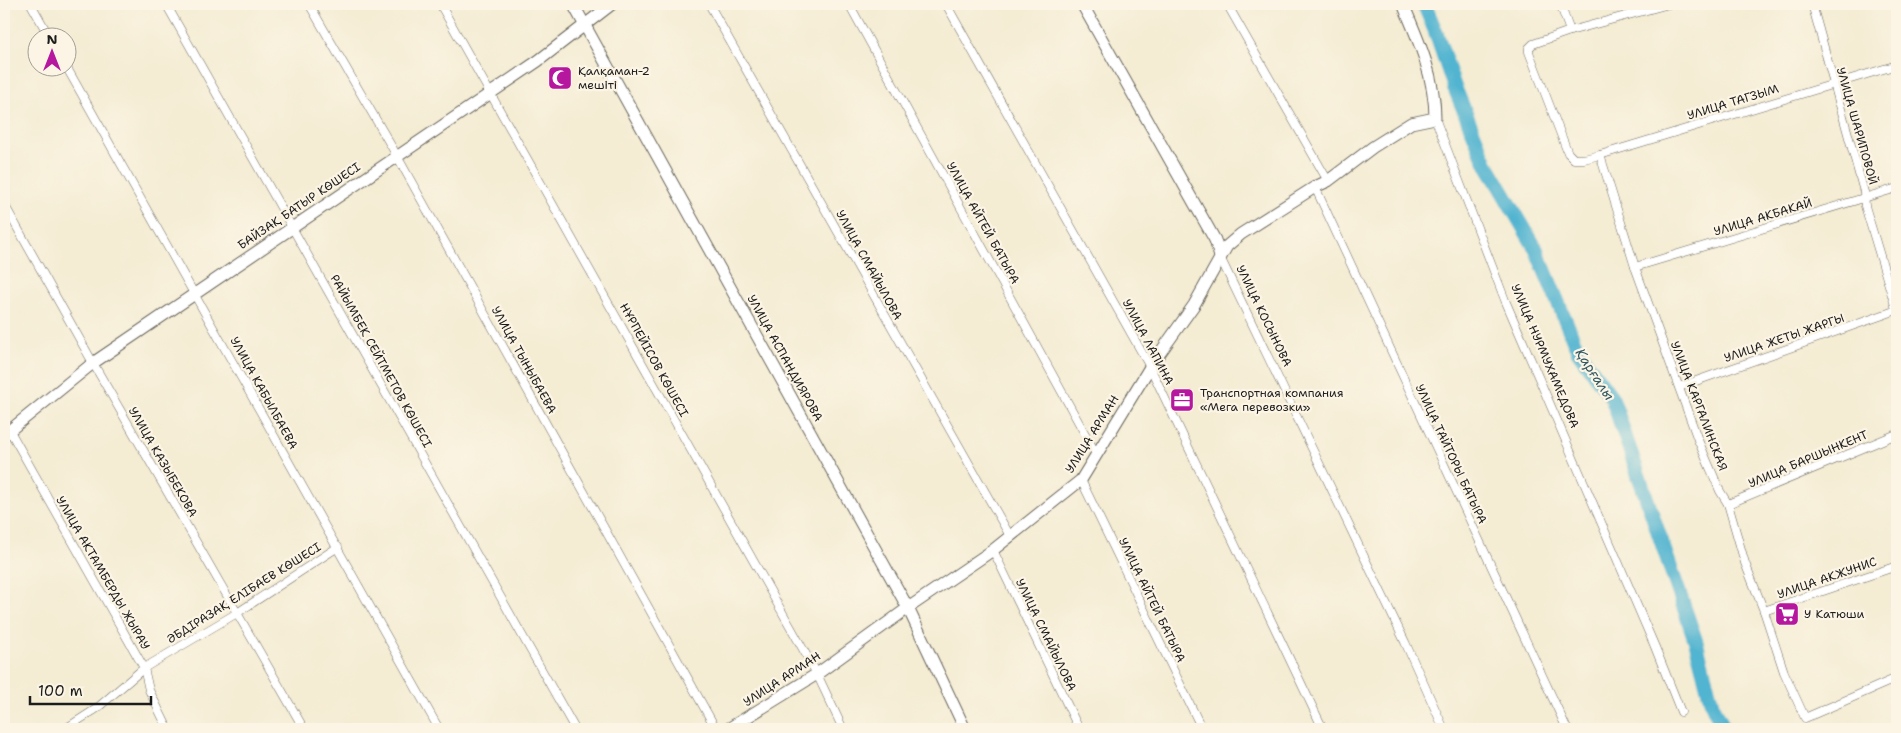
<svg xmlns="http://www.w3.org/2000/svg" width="1901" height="733" viewBox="0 0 1901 733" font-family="'Shantell Sans',sans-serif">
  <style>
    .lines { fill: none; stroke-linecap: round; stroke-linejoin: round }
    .river { stroke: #51b4d0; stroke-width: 15 }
    .street-casing { stroke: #68655c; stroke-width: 9 }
    .secondary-casing { stroke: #68655c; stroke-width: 13 }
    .street { stroke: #fff; stroke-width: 8 }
    .secondary { stroke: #fff; stroke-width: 11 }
    .labels { text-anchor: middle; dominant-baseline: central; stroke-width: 4.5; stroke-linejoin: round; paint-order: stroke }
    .poi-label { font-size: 12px; fill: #1c1c1c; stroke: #fcf5e5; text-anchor: start }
    .street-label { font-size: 12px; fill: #1c1c1c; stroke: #fcf5e5 }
    .water-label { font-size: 14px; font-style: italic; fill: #315964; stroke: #fcf5e5 }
  </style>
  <rect width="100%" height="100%" fill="#fcf5e5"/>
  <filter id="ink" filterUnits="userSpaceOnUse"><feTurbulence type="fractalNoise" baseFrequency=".02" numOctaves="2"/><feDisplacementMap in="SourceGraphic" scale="10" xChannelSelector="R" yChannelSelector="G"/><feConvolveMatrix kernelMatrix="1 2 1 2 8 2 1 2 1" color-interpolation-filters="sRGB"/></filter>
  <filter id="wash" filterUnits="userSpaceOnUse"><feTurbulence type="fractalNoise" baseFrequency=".0096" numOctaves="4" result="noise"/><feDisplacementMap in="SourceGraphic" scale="20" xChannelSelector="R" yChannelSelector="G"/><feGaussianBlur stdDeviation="1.12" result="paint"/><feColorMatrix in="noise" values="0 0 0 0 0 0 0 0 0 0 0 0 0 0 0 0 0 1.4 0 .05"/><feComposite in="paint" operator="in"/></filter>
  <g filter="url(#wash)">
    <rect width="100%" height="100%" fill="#f4ecd3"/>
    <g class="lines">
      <path class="river" d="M1424,4l11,26 19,56 32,77 50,86 42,102 34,47 84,244 16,62 12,25"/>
    </g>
  </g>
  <g filter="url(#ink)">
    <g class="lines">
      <defs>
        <g id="street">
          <path d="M31,4l19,34"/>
          <path d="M166,4l409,725"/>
          <path d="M309,4l88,152 319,573"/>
          <path d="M440,4l377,670 26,55"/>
          <path d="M709,4l301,532"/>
          <path d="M849,4l247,450"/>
          <path d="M946,4l204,363 173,362"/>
          <path d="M1227,4l101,177"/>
          <path d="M1560,4l10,27"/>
          <path d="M1669,4l-99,27 -37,13 -4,4v4l39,101 6,6h10l16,-4 297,-90"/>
          <path d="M1812,4l52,188 1,14 32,106"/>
          <path d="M67,68l372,661"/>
          <path d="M1435,118l70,182 150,347 26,65"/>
          <path d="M1600,155l35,112 63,173 22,51 8,13 17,59 19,48 20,61 21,46 92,-40"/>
          <path d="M1315,187l252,542"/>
          <path d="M4,204l89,159 211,366"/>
          <path d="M1220,257l185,385 39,87"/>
          <path d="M1635,267l262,-79"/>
          <path d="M1679,387l218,-77"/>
          <path d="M10,431l134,237 5,22 19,39"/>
          <path d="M1081,480l121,249"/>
          <path d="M1728,504l169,-70"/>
          <path d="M993,550l86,179"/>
          <path d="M1764,611l133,-45"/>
          <path d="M65,729l31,-20 48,-41 93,-55 101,-66"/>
        </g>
        <g id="secondary">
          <path d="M573,4l335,604 57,121"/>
          <path d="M1082,4l133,236 5,17"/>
          <path d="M4,435l89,-72 445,-302 74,-57"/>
          <path d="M728,729l89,-55 91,-66 85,-58 88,-70 69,-113 44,-62 33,-59 14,-12 74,-47 13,-6 45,-34 38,-24 24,-5c0,-41 -16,-77 -32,-114"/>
        </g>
      </defs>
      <use href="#street" class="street-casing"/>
      <use href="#secondary" class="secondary-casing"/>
      <use href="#street" class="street"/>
      <use href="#secondary" class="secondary"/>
    </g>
  </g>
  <defs>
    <symbol id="mosque-square" viewBox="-11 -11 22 22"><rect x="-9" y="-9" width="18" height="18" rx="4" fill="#b5179e" stroke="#fcf5e5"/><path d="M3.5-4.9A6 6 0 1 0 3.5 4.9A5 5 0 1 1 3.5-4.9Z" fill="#fff"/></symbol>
    <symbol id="office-square" viewBox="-11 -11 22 22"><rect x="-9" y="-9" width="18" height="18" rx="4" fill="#b5179e" stroke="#fcf5e5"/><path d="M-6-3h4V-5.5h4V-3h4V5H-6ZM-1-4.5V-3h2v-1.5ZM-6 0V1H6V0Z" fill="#fff"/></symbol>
    <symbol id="supermarket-square" viewBox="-11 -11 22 22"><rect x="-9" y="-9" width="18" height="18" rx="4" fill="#b5179e" stroke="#fcf5e5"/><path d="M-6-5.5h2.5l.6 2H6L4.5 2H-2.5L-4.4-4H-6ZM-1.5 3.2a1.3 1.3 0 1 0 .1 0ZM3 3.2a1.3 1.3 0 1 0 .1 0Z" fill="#fff"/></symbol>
  </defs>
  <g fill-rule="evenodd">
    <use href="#mosque-square" x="546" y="64" width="28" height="28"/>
    <use href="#office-square" x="1168" y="386" width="28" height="28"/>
    <use href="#supermarket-square" x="1773" y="600" width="28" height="28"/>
  </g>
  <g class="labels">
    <g class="poi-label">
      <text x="578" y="71">Қалқаман-2<tspan x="578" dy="14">мешіті</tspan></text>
      <text x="1200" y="393">Транспортная компания<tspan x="1200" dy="14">«Мега перевозки»</tspan></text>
      <text x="1804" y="614">У Катюши</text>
    </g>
    <g class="street-label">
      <text transform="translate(1733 102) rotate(-17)">УЛИЦА ТАГЗЫМ</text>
      <text transform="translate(1857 126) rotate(74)">УЛИЦА ШАРИПОВОЙ</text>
      <text transform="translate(299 206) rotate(-34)">БАЙЗАҚ БАТЫР КӨШЕСІ</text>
      <text transform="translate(1763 217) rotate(-17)">УЛИЦА АКБАКАЙ</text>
      <text transform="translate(983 223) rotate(61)">УЛИЦА АЙТЕЙ БАТЫРА</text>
      <text transform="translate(869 265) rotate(61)">УЛИЦА СМАЙЫЛОВА</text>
      <text transform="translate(1264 316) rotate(64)">УЛИЦА КОСЫНОВА</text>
      <text transform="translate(1784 338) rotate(-19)">УЛИЦА ЖЕТЫ ЖАРГЫ</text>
      <text transform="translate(1148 342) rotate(62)">УЛИЦА ЛАПИНА</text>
      <text transform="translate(1545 356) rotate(67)">УЛИЦА НУРМУХАМЕДОВА</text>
      <text transform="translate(785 358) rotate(61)">УЛИЦА АСПАНДИЯРОВА</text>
      <text transform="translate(524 360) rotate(61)">УЛИЦА ТЫНЫБАЕВА</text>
      <text transform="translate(654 360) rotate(61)">НҰРПЕЙІСОВ КӨШЕСІ</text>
      <text transform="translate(381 361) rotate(61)">РАЙЫМБЕК СЕЙТМЕТОВ КӨШЕСІ</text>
      <text transform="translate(264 393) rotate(61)">УЛИЦА КАБЫЛБАЕВА</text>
      <text transform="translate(1699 406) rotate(69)">УЛИЦА КАРГАЛИНСКАЯ</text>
      <text transform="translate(1092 434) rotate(-58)">УЛИЦА АРМАН</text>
      <text transform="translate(1451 454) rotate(65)">УЛИЦА ТАЙТОРЫ БАТЫРА</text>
      <text transform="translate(1808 459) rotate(-23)">УЛИЦА БАРШЫНКЕНТ</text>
      <text transform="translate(163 462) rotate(60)">УЛИЦА КАЗЫБЕКОВА</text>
      <text transform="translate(103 573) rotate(60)">УЛИЦА АКТАМБЕРДЫ ЖЫРАУ</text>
      <text transform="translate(1827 578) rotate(-19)">УЛИЦА АКЖУНИС</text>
      <text transform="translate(244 593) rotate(-32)">ӘБДІРАЗАҚ ЕЛІБАЕВ КӨШЕСІ</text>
      <text transform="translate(1152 600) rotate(64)">УЛИЦА АЙТЕЙ БАТЫРА</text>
      <text transform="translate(1046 635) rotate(64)">УЛИЦА СМАЙЫЛОВА</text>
      <text transform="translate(782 679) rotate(-33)">УЛИЦА АРМАН</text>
    </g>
    <g class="water-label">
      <text transform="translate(1595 374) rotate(57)">Қарғалы</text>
    </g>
  </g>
  <rect width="1901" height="733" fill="none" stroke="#fcf5e5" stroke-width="20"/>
  <g transform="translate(52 52)"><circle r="24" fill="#fcf5e5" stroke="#a29e95"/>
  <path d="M0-4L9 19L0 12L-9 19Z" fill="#b5179e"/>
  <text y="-8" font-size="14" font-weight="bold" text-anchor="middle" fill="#1c1c1c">N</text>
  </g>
  <path d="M30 696v8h121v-8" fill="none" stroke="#1c1c1c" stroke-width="2.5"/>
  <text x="38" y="696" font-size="15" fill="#1c1c1c" stroke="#fcf5e5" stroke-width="4" paint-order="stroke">100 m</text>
</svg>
